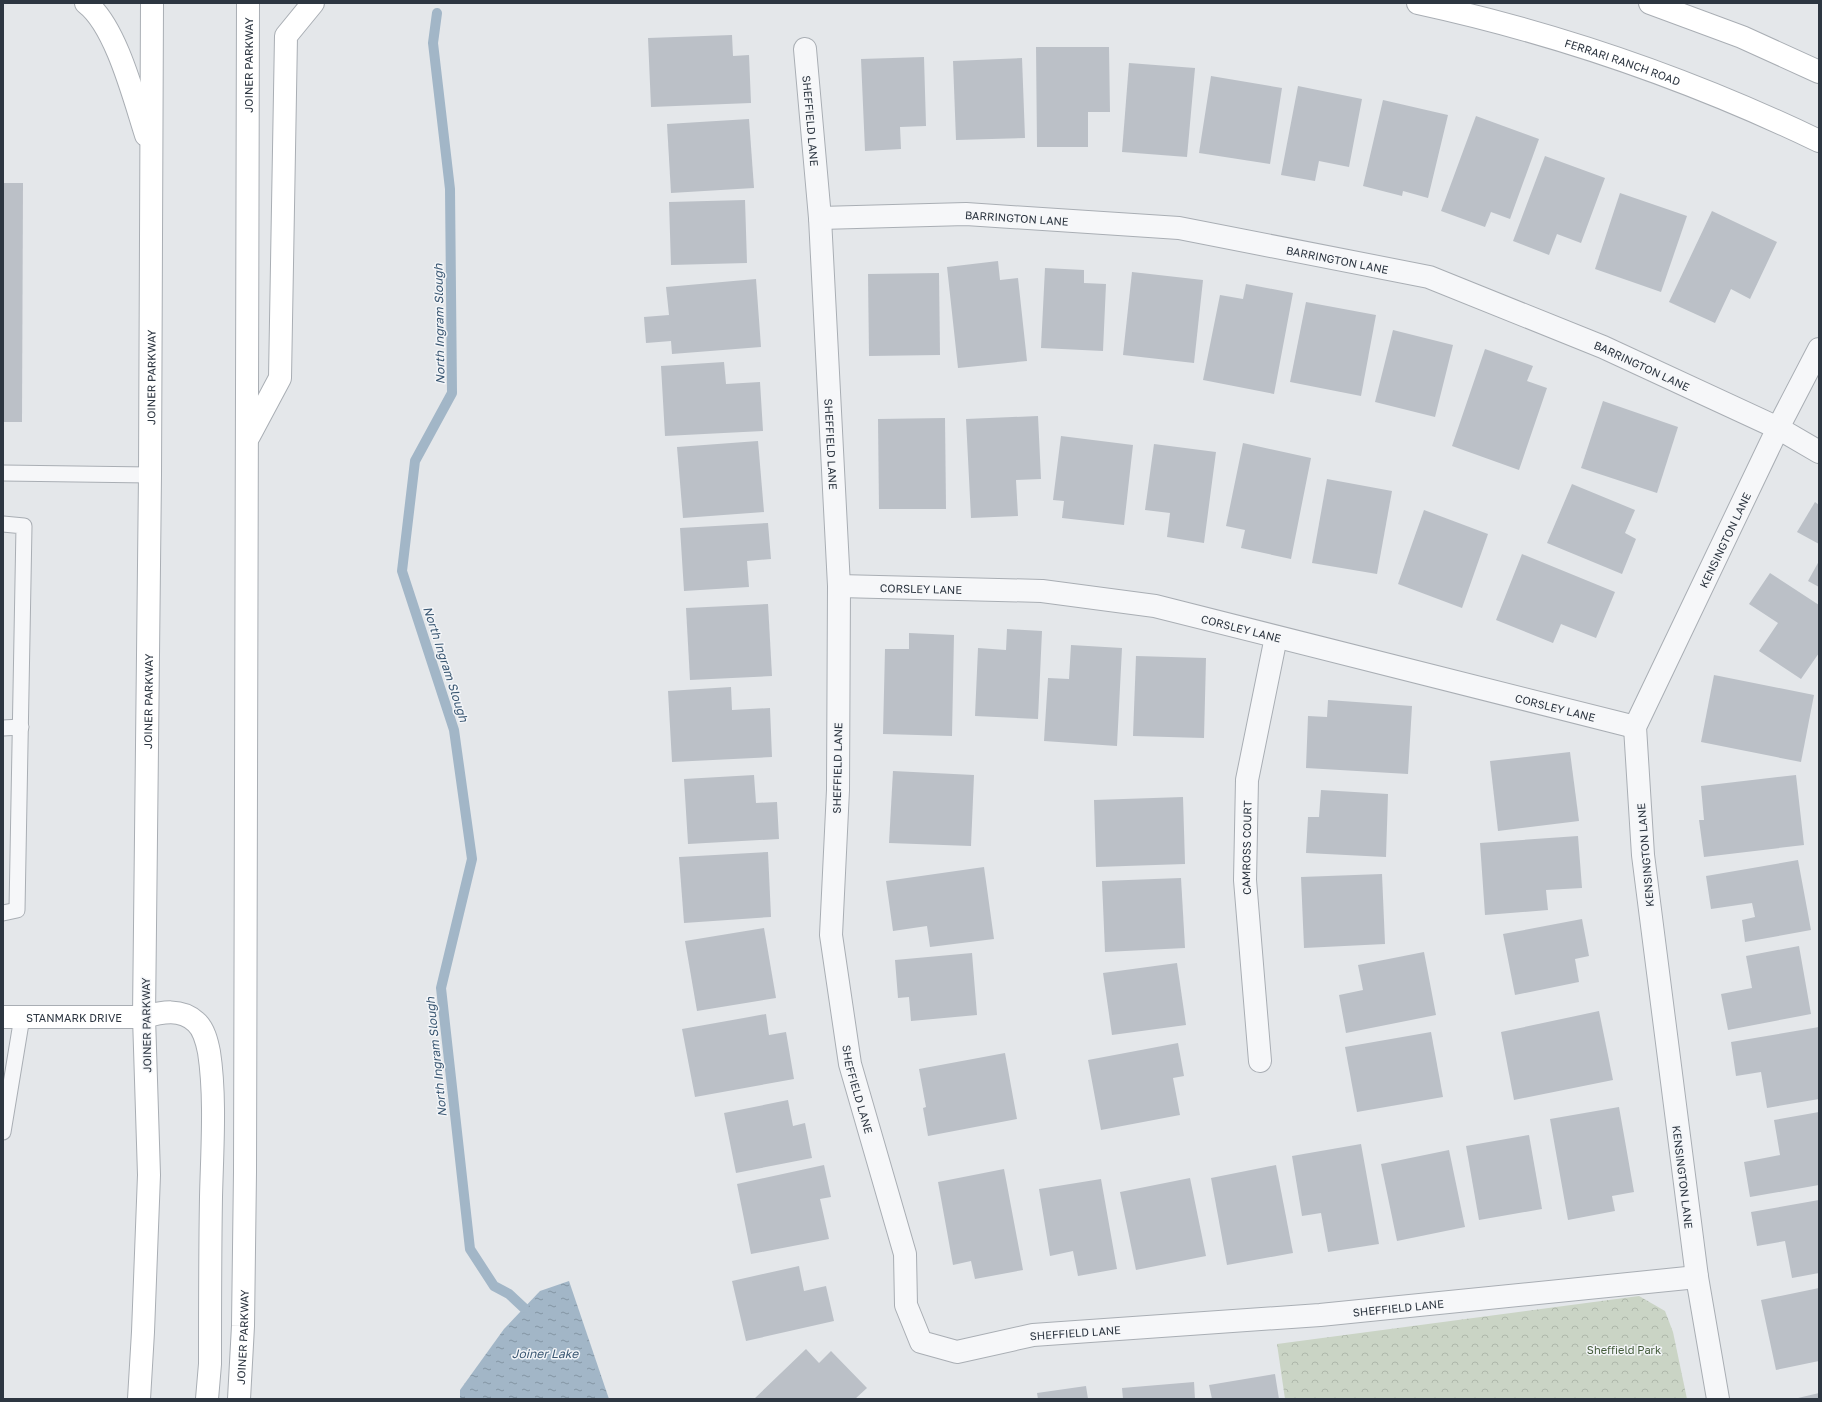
<svg xmlns="http://www.w3.org/2000/svg" width="1822" height="1402" viewBox="0 0 1822 1402" font-family="'Golos Text',sans-serif">
  <style>
    .park { fill: url(#park-crowns) }
    .water { fill: url(#water-ripples) }
    .lines { fill: none; stroke-linecap: round; stroke-linejoin: round }
    .stream { stroke: #a2b6c7; stroke-width: 10 }
    .building { fill: #bbc0c7 }
    .lane-casing { stroke: #a9aeb4; stroke-width: 17 }
    .street-casing { stroke: #a9aeb4; stroke-width: 24 }
    .secondary-casing { stroke: #a9aeb4; stroke-width: 24 }
    .lane { stroke: #f6f7f9; stroke-width: 15 }
    .street { stroke: #f6f7f9; stroke-width: 22 }
    .secondary { stroke: #fff; stroke-width: 22 }
    .labels { text-anchor: middle; dominant-baseline: central; stroke-width: 3; stroke-linejoin: round; paint-order: stroke }
    .street-label { font-size: 11px; fill: #2d3641; stroke: #f3f5f8 }
    .park-label { font-size: 11px; fill: #445c3b; stroke: #f3f5f8 }
    .water-label { font-size: 12px; font-style: italic; fill: #3a5772; stroke: #f3f5f8 }
  </style>
  <defs>
    <pattern id="park-crowns" width="20" height="18" patternUnits="userSpaceOnUse"><rect width="20" height="18" fill="#cad4c5"/><path d="M2 6a3 3 0 1 1 6 0M12 15a3 3 0 1 1 6 0" fill="none" stroke="#aeb7aa"/></pattern>
    <pattern id="water-ripples" width="26" height="14" patternUnits="userSpaceOnUse"><rect width="26" height="14" fill="#a2b6c7"/><path d="M2 4q2-2 4 0t4 0M15 11q2-2 4 0t4 0" fill="none" stroke="#8495a3"/></pattern>
  </defs>
  <rect width="100%" height="100%" fill="#e4e7ea"/>
  <path class="park" d="M1639,1296l26,15 8,21 14,67h-402l-8,-55z"/>
  <path class="water" d="M569,1281l40,118h-149v-9l44,-61 36,-38z"/>
  <g class="lines">
    <path class="stream" d="M437,13l-4,30 17,146 2,204 -37,68 -13,110 52,159 18,129 -31,129 29,261 24,37 15,8 15,14"/>
  </g>
  <g class="building">
    <path d="M732,35l1,21 16,-1 2,48 -100,4 -3,-69z"/>
    <path d="M1036,47h73l1,65h-22v35h-51z"/>
    <path d="M924,57l2,69 -26,1 1,22 -36,2 -4,-92z"/>
    <path d="M1022,58l3,80 -69,2 -3,-79z"/>
    <path d="M1129,63l66,5 -8,89 -65,-5z"/>
    <path d="M1211,76l71,12 -12,76 -71,-11z"/>
    <path d="M1298,86l64,13 -13,68 -30,-6 -4,20 -34,-6z"/>
    <path d="M1383,100l65,15 -20,83 -25,-7 -1,5 -39,-10z"/>
    <path d="M1476,116l63,23 -29,80 -19,-7 -6,15 -44,-16z"/>
    <path d="M749,119l5,69 -83,5 -4,-69z"/>
    <path d="M1545,156l60,22 -24,65 -24,-9 -8,21 -36,-14z"/>
    <path d="M3,183h20l-1,239h-19z"/>
    <path d="M1620,193l67,23 -26,76 -66,-23z"/>
    <path d="M745,200l2,63 -76,2 -2,-63z"/>
    <path d="M1712,211l65,31 -27,57 -19,-10 -16,34 -46,-21z"/>
    <path d="M998,261l2,19 18,-2 9,83 -69,7 -11,-101z"/>
    <path d="M1045,268l39,2v13l22,1 -3,67 -62,-3z"/>
    <path d="M1132,272l71,8 -9,83 -71,-8z"/>
    <path d="M939,273l1,82 -71,1 -1,-82z"/>
    <path d="M756,279l5,68 -89,7 -1,-13 -25,2 -2,-26 25,-2 -3,-28z"/>
    <path d="M1246,284l47,9 -19,101 -71,-14 17,-85 23,4z"/>
    <path d="M1306,302l70,13 -15,81 -71,-14z"/>
    <path d="M1393,330l60,15 -18,72 -60,-15z"/>
    <path d="M1485,349l48,17 -6,15 20,7 -28,82 -67,-24z"/>
    <path d="M724,362l2,22 34,-2 3,49 -98,5 -4,-70z"/>
    <path d="M1603,401l75,26 -21,66 -76,-25z"/>
    <path d="M1038,416l3,63 -25,1 2,36 -47,2 -5,-99z"/>
    <path d="M945,418l1,91h-67l-1,-90z"/>
    <path d="M1061,436l72,9 -9,80 -62,-7 2,-17 -11,-1z"/>
    <path d="M758,441l6,71 -81,6 -6,-71z"/>
    <path d="M1243,443l68,15 -20,101 -50,-11 4,-18 -19,-4z"/>
    <path d="M1154,444l62,8 -12,91 -37,-6 3,-24 -25,-3z"/>
    <path d="M1327,479l65,12 -15,83 -65,-11z"/>
    <path d="M1572,484l63,26 -10,23 11,6 -14,35 -75,-31z"/>
    <path d="M1815,502l4,3v39l-22,-12z"/>
    <path d="M1424,510l64,24 -26,74 -64,-24z"/>
    <path d="M768,523l3,36 -24,2 2,26 -65,4 -4,-63z"/>
    <path d="M1522,554l93,38 -19,46 -35,-14 -8,19 -57,-23z"/>
    <path d="M1819,561v26l-11,-6z"/>
    <path d="M1770,573l49,32v48l-18,26 -42,-28 19,-28 -29,-19z"/>
    <path d="M768,604l4,72 -82,4 -4,-72z"/>
    <path d="M1007,629l35,2 -4,88 -63,-3 3,-68 28,2z"/>
    <path d="M909,633l45,2 -2,101 -69,-2 2,-85h24z"/>
    <path d="M1071,645l51,3 -5,98 -73,-5 4,-63 21,1z"/>
    <path d="M1136,656l70,2 -2,80 -71,-2z"/>
    <path d="M1714,675l100,20 -13,67 -100,-20z"/>
    <path d="M731,687l1,23 38,-2 2,49 -100,5 -4,-71z"/>
    <path d="M1328,700l84,6 -4,68 -102,-6 2,-52 19,1z"/>
    <path d="M1570,752l9,69 -81,10 -8,-70z"/>
    <path d="M893,771l81,4 -3,71 -82,-3z"/>
    <path d="M754,775l2,28 21,-1 2,37 -91,5 -4,-65z"/>
    <path d="M1796,775l8,70 -100,12 -5,-37h5l-3,-34z"/>
    <path d="M1321,790l67,4 -2,63 -80,-4 2,-36h11z"/>
    <path d="M1183,797l2,67 -89,3 -2,-67z"/>
    <path d="M1578,836l4,52 -36,2 2,20 -63,5 -5,-72z"/>
    <path d="M768,852l3,65 -87,6 -5,-66z"/>
    <path d="M1798,860l13,70 -66,12 -3,-22 13,-3 -3,-14 -41,6 -5,-33z"/>
    <path d="M984,867l10,72 -64,8 -3,-21 -34,5 -7,-50z"/>
    <path d="M1382,874l3,70 -81,4 -3,-71z"/>
    <path d="M1181,878l4,70 -80,4 -3,-71z"/>
    <path d="M1582,919l7,37 -14,3 4,23 -64,13 -12,-61z"/>
    <path d="M764,928l12,70 -79,13 -12,-70z"/>
    <path d="M1799,946l12,68 -83,16 -7,-36 31,-6 -6,-32z"/>
    <path d="M1424,952l12,63 -90,18 -7,-38 24,-5 -5,-25z"/>
    <path d="M972,953l5,62 -66,6 -2,-24 -11,1 -3,-38z"/>
    <path d="M1177,963l9,62 -74,10 -9,-62z"/>
    <path d="M1599,1011l14,69 -99,20 -13,-68z"/>
    <path d="M766,1014l3,21 17,-3 8,47 -99,18 -13,-68z"/>
    <path d="M1819,1027v72l-52,9 -6,-36 -25,4 -5,-34z"/>
    <path d="M1431,1032l12,65 -86,15 -12,-65z"/>
    <path d="M1178,1043l6,33 -11,2 7,37 -79,15 -13,-70z"/>
    <path d="M1005,1053l12,66 -89,17 -5,-28 3,-1 -7,-38z"/>
    <path d="M788,1100l5,26 12,-3 7,35 -76,15 -12,-60z"/>
    <path d="M1619,1107l15,85 -22,4 3,15 -47,9 -18,-101z"/>
    <path d="M1819,1112v73l-69,12 -6,-35 36,-7 -6,-35z"/>
    <path d="M1529,1135l13,74 -63,11 -13,-74z"/>
    <path d="M1361,1144l18,100 -51,8 -7,-39 -19,3 -10,-60z"/>
    <path d="M1449,1150l16,77 -68,14 -16,-77z"/>
    <path d="M824,1165l7,32 -11,2 9,40 -78,15 -14,-70z"/>
    <path d="M1276,1165l17,88 -66,12 -16,-87z"/>
    <path d="M1004,1169l19,101 -48,9 -4,-18 -18,4 -15,-83z"/>
    <path d="M1190,1178l16,78 -70,14 -16,-78z"/>
    <path d="M1101,1179l16,90 -39,7 -5,-25 -23,5 -11,-67z"/>
    <path d="M1819,1200v73l-27,5 -7,-37 -28,5 -6,-34z"/>
    <path d="M799,1266l5,25 22,-5 8,35 -88,20 -14,-60z"/>
    <path d="M1819,1288v73l-43,9 -15,-70z"/>
    <path d="M806,1349l13,14 12,-12 36,37 -12,11h-101z"/>
    <path d="M1275,1374l4,25h-67l-3,-14z"/>
    <path d="M1194,1382l1,17h-72l-1,-11z"/>
    <path d="M1086,1386l2,13h-50l-1,-6z"/>
    <path d="M1819,1393v6h-21v-1z"/>
  </g>
  <g class="lines">
    <defs>
      <g id="lane">
        <path d="M3,473l147,2"/>
        <path d="M3,524l21,2 -7,384 -14,3"/>
        <path d="M3,728l18,-1"/>
        <path d="M3,1132l19,-115"/>
      </g>
      <g id="street">
        <path id="s1" d="M805,49l15,169 19,368 -1,204 -7,145 19,129 55,190 1,51 15,37 36,10 76,-17 287,-20 377,-38"/>
        <path id="s2" d="M820,218l146,-4 213,14 250,49 174,70 175,81 41,24"/>
        <path id="s3" d="M839,586l203,5 113,15 480,121"/>
        <path id="s4" d="M1260,1061l-15,-181 2,-100 29,-143"/>
        <path id="s5" d="M1718,1399l-21,-122 -54,-422 -8,-128 143,-299 41,-79"/>
      </g>
      <g id="secondary">
        <path d="M86,3c30,23 48,95 60,132"/>
        <path id="s6" d="M1418,3c138,30 274,77 401,138"/>
        <path d="M1650,3l92,34 77,35"/>
        <path d="M249,436l31,-58 6,-342 27,-33"/>
        <path id="s7" d="M3,1017h141c18,-5 37,-9 52,5 8,7 11,20 13,30 7,45 3,100 2,145 -1,56 -1,111 -1,167l-3,35"/>
        <path id="s8" d="M139,1399l4,-67 6,-157 -5,-158 6,-542 2,-472"/>
        <path id="s9" d="M239,1399l4,-73 2,-154 3,-1169"/>
      </g>
    </defs>
    <use href="#lane" class="lane-casing"/>
    <use href="#street" class="street-casing"/>
    <use href="#secondary" class="secondary-casing"/>
    <use href="#lane" class="lane"/>
    <use href="#street" class="street"/>
    <use href="#secondary" class="secondary"/>
  </g>
  <g class="labels">
    <g class="street-label">
      <text stroke="none"><textPath href="#s6" startOffset="213">FERRARI RANCH ROAD</textPath></text>
      <text stroke="none"><textPath href="#s9" startOffset="1334">JOINER PARKWAY</textPath></text>
      <text stroke="none"><textPath href="#s1" startOffset="72">SHEFFIELD LANE</textPath></text>
      <text stroke="none"><textPath href="#s2" startOffset="197">BARRINGTON LANE</textPath></text>
      <text stroke="none"><textPath href="#s2" startOffset="521">BARRINGTON LANE</textPath></text>
      <text stroke="none"><textPath href="#s2" startOffset="845">BARRINGTON LANE</textPath></text>
      <text stroke="none"><textPath href="#s8" startOffset="1022">JOINER PARKWAY</textPath></text>
      <text stroke="none"><textPath href="#s1" startOffset="396">SHEFFIELD LANE</textPath></text>
      <text stroke="none"><textPath href="#s5" startOffset="885">KENSINGTON LANE</textPath></text>
      <text stroke="none"><textPath href="#s3" startOffset="82">CORSLEY LANE</textPath></text>
      <text stroke="none"><textPath href="#s3" startOffset="406">CORSLEY LANE</textPath></text>
      <text stroke="none"><textPath href="#s8" startOffset="698">JOINER PARKWAY</textPath></text>
      <text stroke="none"><textPath href="#s3" startOffset="730">CORSLEY LANE</textPath></text>
      <text transform="translate(837 768) rotate(-89)">SHEFFIELD LANE</text>
      <text stroke="none"><textPath href="#s4" startOffset="214">CAMROSS COURT</textPath></text>
      <text transform="translate(1645 855) rotate(-95)">KENSINGTON LANE</text>
      <text stroke="none"><textPath href="#s7" startOffset="71">STANMARK DRIVE</textPath></text>
      <text transform="translate(146 1025) rotate(-91)">JOINER PARKWAY</text>
      <text stroke="none"><textPath href="#s1" startOffset="1044">SHEFFIELD LANE</textPath></text>
      <text transform="translate(1683 1177) rotate(83)">KENSINGTON LANE</text>
      <text stroke="none"><textPath href="#s1" startOffset="1788">SHEFFIELD LANE</textPath></text>
      <text stroke="none"><textPath href="#s1" startOffset="1464">SHEFFIELD LANE</textPath></text>
      <text stroke="none"><textPath href="#s9" startOffset="62">JOINER PARKWAY</textPath></text>
    </g>
    <g class="park-label">
      <text x="1624" y="1349">Sheffield Park</text>
    </g>
    <g class="water-label">
      <text transform="translate(439 324) rotate(-91)">North Ingram Slough</text>
      <text transform="translate(446 664) rotate(72)">North Ingram Slough</text>
      <text transform="translate(436 1057) rotate(-96)">North Ingram Slough</text>
      <text x="545" y="1353">Joiner Lake</text>
    </g>
  </g>
  <rect width="1822" height="1402" fill="none" stroke="#2d3641" stroke-width="8"/>
</svg>
